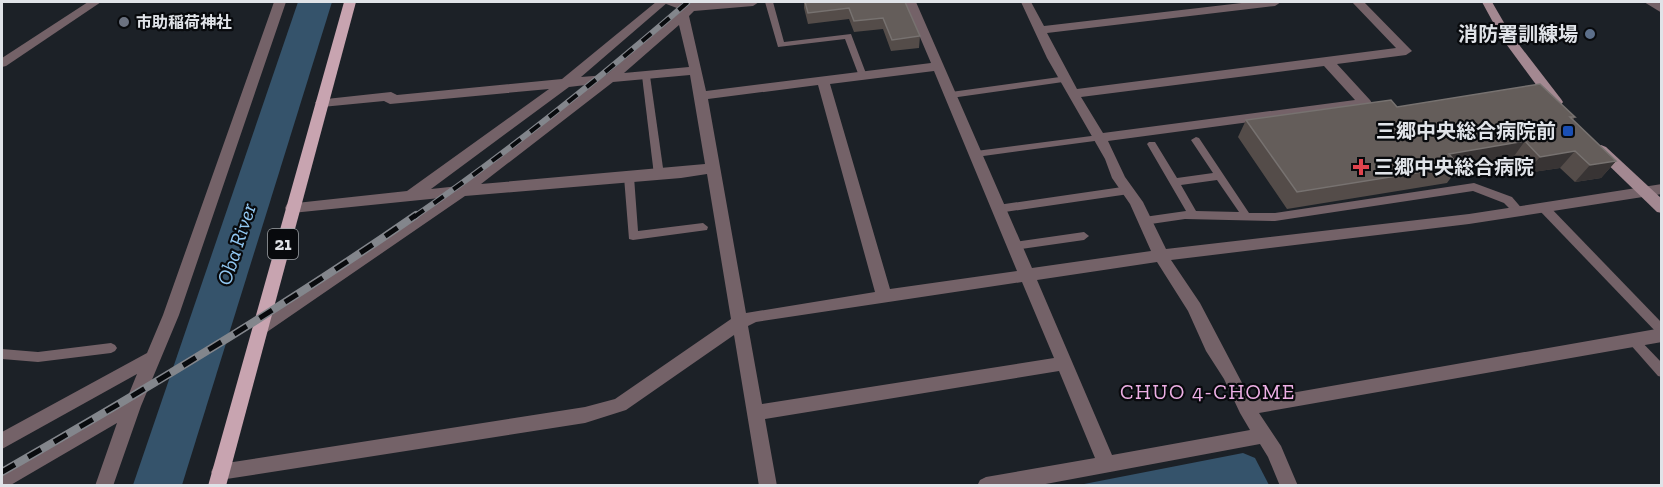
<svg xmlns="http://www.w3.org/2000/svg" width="1663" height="487" viewBox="0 0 1663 487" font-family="'Zilla Slab','Noto Sans JP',serif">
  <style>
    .water { fill: #35536b }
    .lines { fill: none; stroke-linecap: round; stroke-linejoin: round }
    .service { fill: #746268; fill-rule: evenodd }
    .minor { fill: #746268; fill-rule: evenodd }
    .tertiary { fill: #746268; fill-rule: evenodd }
    .secondary { fill: #a38891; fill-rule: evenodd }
    .primary { fill: #c8a4b0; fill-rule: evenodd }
    .rail-far1-casing { stroke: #83868c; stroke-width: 6 }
    .rail-casing { stroke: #83868c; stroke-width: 8 }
    .rail-far1 { stroke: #080a0d; stroke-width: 4; stroke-dasharray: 12; stroke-linecap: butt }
    .rail { stroke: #080a0d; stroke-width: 5; stroke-dasharray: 15; stroke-linecap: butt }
    .wall { fill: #544c49 }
    .shaded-wall { fill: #383434 }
    .building { fill: #645d5a; stroke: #777270; stroke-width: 1.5 }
    .worship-dot { fill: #6b7280; stroke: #080a0d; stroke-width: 2 }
    .service-dot { fill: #5c6f8a; stroke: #080a0d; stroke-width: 2 }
    .transit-dot { fill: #1a4fb4; stroke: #080a0d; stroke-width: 2 }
    .health-dot { fill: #e0444e; stroke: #080a0d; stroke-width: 2 }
    .labels { text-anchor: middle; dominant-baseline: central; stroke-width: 4.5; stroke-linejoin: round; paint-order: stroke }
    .far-poi-label { font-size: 16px; font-weight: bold; fill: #e0e3e8; stroke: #080a0d; text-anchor: start }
    .shield { fill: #080a0d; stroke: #9fa2a6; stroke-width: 1.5 }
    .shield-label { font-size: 18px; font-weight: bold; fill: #e0e3e8 }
    .poi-label { font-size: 20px; font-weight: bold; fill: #e0e3e8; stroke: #080a0d; text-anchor: end }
    .water-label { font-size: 21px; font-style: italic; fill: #93c9f4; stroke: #080a0d }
    .neighbourhood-label { font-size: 21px; letter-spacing: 1.5px; fill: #eeb0e6; stroke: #080a0d }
  </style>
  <rect width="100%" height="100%" fill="#1c2127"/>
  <g class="water">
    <path d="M298,2h34l-150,483h-49z"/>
    <path d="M1243,453l12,5 14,27h-190z"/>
  </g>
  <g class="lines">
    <g class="service">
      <path d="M765,2h8l11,40 67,-8 16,42 -1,2h-6l-1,-2 -14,-37 -67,8z"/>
      <path d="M646,73l4,3 14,99 -5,4 -5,-4 -12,-99z"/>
      <path d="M1067,76l3,1v4l-119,17 -5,-3 5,-3z"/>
      <path d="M1099,135l5,3 -2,2 -126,17 -5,-3 5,-3z"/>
      <path d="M1196,137l3,1 50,75h26l199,-30 38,14 12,14 -1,3h-8l-11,-11 -31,-12 -198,30 -90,-2 -41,6 -4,-1 -1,-3 1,-3 4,-1 42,-6 -39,-67 2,-2h6l22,36 36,-5 -22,-33zM1217,180l22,32 -43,-1 -15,-26z"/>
      <path d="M629,173l5,4 4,54 65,-8 5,4 -1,3 -74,10 -4,-1 -5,-62z"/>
      <path d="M1129,186l5,4 -5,4 -131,19 -5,-4 5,-4z"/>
      <path d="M1543,203l4,1 115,119v13l-4,-2 -119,-124 -1,-3z"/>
      <path d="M1084,232l5,4 -5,4 -70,10 -4,-1 -1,-3 1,-3 4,-1z"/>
      <path d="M1633,335l4,2 25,26v14l-4,-1 -29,-33 -2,-3 2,-3z"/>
      <path d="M111,343l4,2 2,3 -2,3 -4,2 -73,9 -36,-3v-10l36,3z"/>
    </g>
    <g class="minor">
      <path d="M88,2h13l-95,64 -4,1v-9z"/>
      <path d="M274,2h12l-107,313 -38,91 -28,80h-18l22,-63 -108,63h-7v-15l124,-70 11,-27 -135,75v-17l145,-79 16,-38z"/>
      <path d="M656,2h12l-87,75 25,-2 86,-73h67l-6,4 -59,5 -5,5 17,75 225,-28 -26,-61h11l116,266 119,-17 -21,-47 -18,-26 -7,-19 -58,-101 -26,-56h10l13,24 206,-24h31l-6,4 -228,27 30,56 319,-41 -44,-46h12l48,49 -6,4 -69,9 33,36 2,3 -2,3 -262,35 17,36 18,25 23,47 303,-35 193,-30v10l-193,30 -298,36 29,43 51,97 411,-72v14l-403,71 22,33 17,40h-18l-12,-29 -8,-13 -225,42h-58l3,-6 6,-3 109,-19 -36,-87 -294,48 12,67h-18l-25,-151 -108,75 -41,13 -365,57 -6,-2 -3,-6 3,-6 6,-2 365,-57 30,-8 116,-80 -24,-145 -26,4 -216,18 -198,136 -6,2 -6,-2 -2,-5 2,-5 185,-124 -148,15 -5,-1 -2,-4 2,-4 120,-13 142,-102 -159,15 -6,-3 -62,6 -7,-4 2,-3 74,-8 6,3 165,-16zM679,25l10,42 -65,6zM1324,66l31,34 -252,33 -22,-36zM934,71l83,200 -127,18 -60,-205zM690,75l15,89 -224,20 132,-102zM594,84l-135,102 -28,3 138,-102zM818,85l57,207 -129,21 -38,-214zM1157,262l31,49 18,40 18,28 16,34 10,17 -138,25 -75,-175zM1022,282l32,76 -292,46 -14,-78 8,-4z"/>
      <path d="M1644,2h13l5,2v9z"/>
    </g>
    <path class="tertiary" d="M661,2h17l18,7 -6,4z"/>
    <g class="secondary">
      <path d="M1482,2h10l18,31 51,66 2,3 -2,3h-10l-50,-68z"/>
      <path d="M1601,145l5,2 56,52v14l-5,-1 -61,-59 -2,-3 2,-3z"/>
    </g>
    <path class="primary" d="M344,2h12l-130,484h-18z"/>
    <defs>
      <path id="rail-far1" d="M414,217c96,-66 186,-139 274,-215"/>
      <path id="rail" d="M2,472c141,-81 280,-164 414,-257"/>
    </defs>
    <use href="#rail-far1" class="rail-far1-casing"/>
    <use href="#rail" class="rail-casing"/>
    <use href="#rail-far1" class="rail-far1"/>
    <use href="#rail" class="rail"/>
  </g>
  <g class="wall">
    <path d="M804,2h101l15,34 -1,12 -28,3 -8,-22 -29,3 -5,-13 -41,5 -4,-16z"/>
    <path d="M1397,107l178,10 -2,3 43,41 -15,17 -26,4 -15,-14 -34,5 -14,-14 -54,9 -11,15 -160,26 -49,-72 8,-17z"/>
  </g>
  <g class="shaded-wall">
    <path d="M1525,141l-13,18 -54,9 1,-2 -10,-12z"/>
    <path d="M1575,151l-15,17 -34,5 14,-16z"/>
    <path d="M1616,161l-15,17 -26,4 15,-17z"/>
  </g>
  <g class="building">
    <path d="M805,2h100l15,34 -28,4 -9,-22 -29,3 -5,-13 -41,5z"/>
    <path d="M1540,84l35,33h-5l46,44 -26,4 -15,-14 -35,6 -15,-16 -76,13 10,12 -162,26 -51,-72 145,-20 6,7z"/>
  </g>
  <circle class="worship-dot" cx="124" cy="22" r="6"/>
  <circle class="service-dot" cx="1590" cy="34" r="6"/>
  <rect class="transit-dot" x="1562" y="125" width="12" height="12" rx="3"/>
  <path class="health-dot" d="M1358 158h6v6h6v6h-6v6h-6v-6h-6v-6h6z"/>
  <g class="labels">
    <g class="far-poi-label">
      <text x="136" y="22">市助稲荷神社</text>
    </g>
    <rect class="shield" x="268" y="229" width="30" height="30" rx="4.5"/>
    <g class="shield-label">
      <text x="283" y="244">21</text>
    </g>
    <g class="poi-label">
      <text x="1578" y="34">消防署訓練場</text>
      <text x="1556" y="131">三郷中央総合病院前</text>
      <text x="1374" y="167" text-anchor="start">三郷中央総合病院</text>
    </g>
    <g class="water-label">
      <text transform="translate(236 244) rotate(-72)">Oba River</text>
    </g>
    <g class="neighbourhood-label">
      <text x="1208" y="391">CHUO 4-CHOME</text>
    </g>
  </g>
  <rect width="1663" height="487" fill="none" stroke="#e0e3e8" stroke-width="6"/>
</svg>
